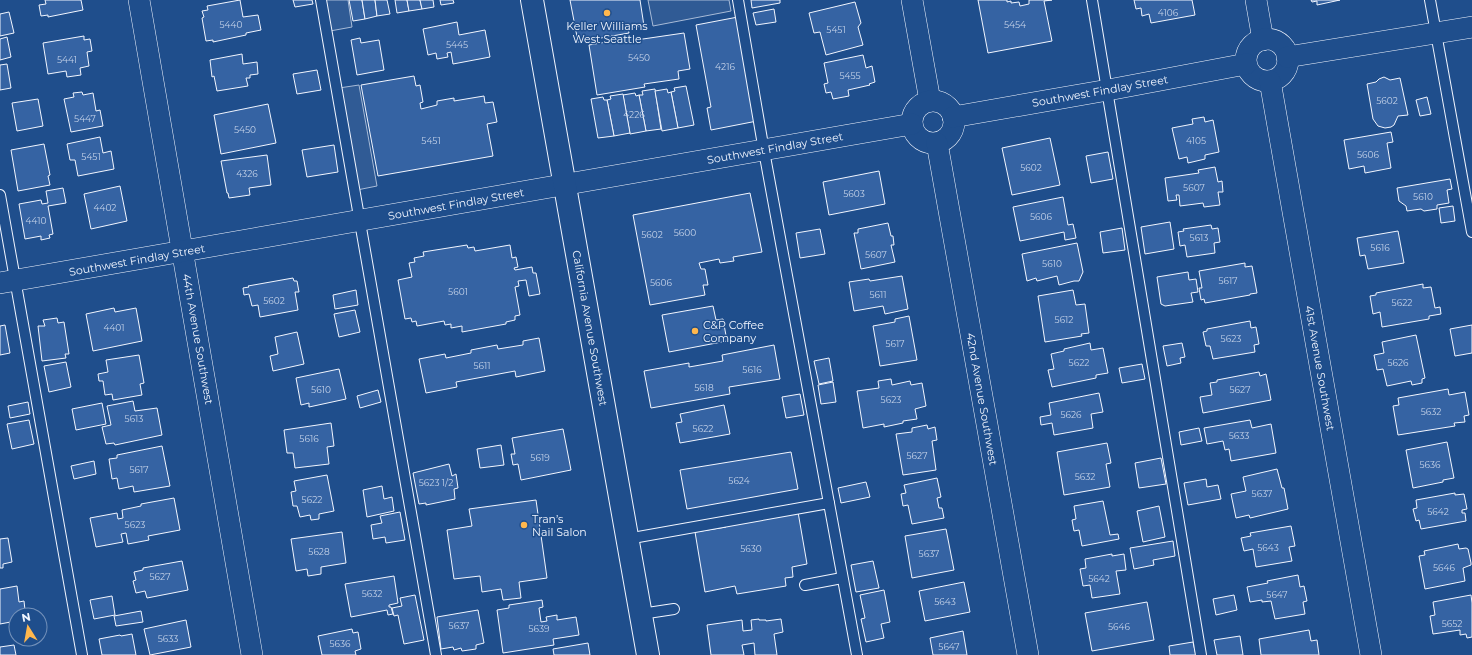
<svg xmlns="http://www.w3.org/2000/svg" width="1472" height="655" viewBox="0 0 1472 655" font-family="Montserrat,sans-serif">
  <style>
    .parking { fill: #305b95; stroke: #a8bbd7 }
    .building { fill: #3563a3; stroke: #f2f6ff }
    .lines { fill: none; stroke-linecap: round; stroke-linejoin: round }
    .lane-casing { stroke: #f2f6ff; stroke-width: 12 }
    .street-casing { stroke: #f2f6ff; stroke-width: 22 }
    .secondary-casing { stroke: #f2f6ff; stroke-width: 24 }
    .lane { stroke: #1f4e8c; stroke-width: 10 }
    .street { stroke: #1f4e8c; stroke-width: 21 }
    .secondary { stroke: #1f4e8c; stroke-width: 22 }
    .poi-dot { fill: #ffb74d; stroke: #1f4e8c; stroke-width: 1.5 }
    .labels { text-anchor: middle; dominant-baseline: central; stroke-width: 3; stroke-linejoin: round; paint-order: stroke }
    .number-label { font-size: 9px; fill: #c3d1e8 }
    .poi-label { font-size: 11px; fill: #f2f6ff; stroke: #1f4e8c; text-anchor: start }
    .street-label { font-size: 11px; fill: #f2f6ff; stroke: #1f4e8c }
  </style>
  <rect width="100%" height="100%" fill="#1f4e8c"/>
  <g class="parking">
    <path d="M325,0h23l4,27 -22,4z"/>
    <path d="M648,0h81l2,11 -78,15z"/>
    <path d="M359,85l18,101 -20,4 -18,-102z"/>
  </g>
  <g class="building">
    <path d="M45,0h36l2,10 -35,7v-2l-7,1 -2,-11 7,-1z"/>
    <path d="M240,0l3,17 15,-2 3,15 -15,3v2l-33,7v-2l-7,1 -4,-23 2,-1 -2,-6 6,-1 -1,-4z"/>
    <path d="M293,0h19l1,4 -18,3z"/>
    <path d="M349,0h13l3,19 -12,2z"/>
    <path d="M362,0h13l2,16 -12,3z"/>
    <path d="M375,0h12l3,14 -13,2z"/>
    <path d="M395,0h12l2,11 -12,2z"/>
    <path d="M407,0h13l2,9 -13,2z"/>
    <path d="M420,0h13l1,7 -12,2z"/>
    <path d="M440,0h13l1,3 -13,2z"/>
    <path d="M570,0h70l4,26 -16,2 1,5 -51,9z"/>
    <path d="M751,0h29v3l-28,5z"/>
    <path d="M978,0h29v2l4,-1v2l8,-1 1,4 9,-2v-4h23l-8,1 8,40 -64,12z"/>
    <path d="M1134,0h58l3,15 -44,8 -2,-9 -7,2 -1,-8 -5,1z"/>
    <path d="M1311,0h29l-23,5v-4l-5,1z"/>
    <path d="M855,2l6,21 -3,4 5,18 -37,10 -6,-23 -6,1 -5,-20z"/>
    <path d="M774,9l2,13 -20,3 -3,-12z"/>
    <path d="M9,12l5,21 -14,3v-22z"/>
    <path d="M738,17l19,104 -46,9 -4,-22 4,-1 -15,-82z"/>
    <path d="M457,22l2,13 26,-5 5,27 -37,7 -2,-12 -4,1 1,4 -11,2 -1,-6 -8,2 -5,-26z"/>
    <path d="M684,33l6,36 -12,2 1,8 -35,5 1,3 -48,8 -8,-50 46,-8 1,3z"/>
    <path d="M84,36v4l6,-1 2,12 -5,1 2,14 -9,2 1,7 -14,2 -1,-6 -18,3 -5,-31z"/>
    <path d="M7,37l4,20 -11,3v-21z"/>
    <path d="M360,38l1,5 18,-3 5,30 -27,5 -6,-35z"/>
    <path d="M242,54l1,10 14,-2 1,12 -8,1v3h-4l2,8 -31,5 -3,-15 -2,1 -2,-17z"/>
    <path d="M863,55l3,13 6,-2 3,16 -6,2 1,1 -22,5 1,6 -16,3 -2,-7 -5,1 -2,-9 4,-1 -4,-20z"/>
    <path d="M7,64l4,24 -11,2v-25z"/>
    <path d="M317,70l4,20 -24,4 -4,-20z"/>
    <path d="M414,76l2,10 4,-1 3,17 -3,1 1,6 16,-4v-4l17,-3v3l30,-5 1,7 8,-1 4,20 -10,2 6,32 -115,20 -17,-91z"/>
    <path d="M1384,77l6,3 10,-2 8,37 -10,1 -4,9 -3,2 -6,1 -7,-2 -5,-7 -6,-35 9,-2 3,-3z"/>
    <path d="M686,86l8,39 -16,3 -7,-36 4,-1 -1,-3z"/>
    <path d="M655,89l6,40 -15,2 -7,-36h4l-1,-4z"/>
    <path d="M667,89l1,4 3,-1 7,36 -16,3 -7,-40z"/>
    <path d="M82,92l1,3 10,-2 3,18 4,-1 3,16 -32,6 -7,-33 10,-2 -1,-4z"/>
    <path d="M635,93l1,3 3,-1 7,36 -16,3 -7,-39z"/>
    <path d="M623,94l7,39 -16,3 -7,-36 4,-1 -1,-3z"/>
    <path d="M603,97l1,3h3l7,36 -16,2 -7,-39z"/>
    <path d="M1427,97l4,17 -11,2 -4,-16z"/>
    <path d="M38,99l5,27 -26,5 -5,-28z"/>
    <path d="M268,104l8,39 -55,11 -7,-39z"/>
    <path d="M1204,117l1,5 8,-2 6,32 -14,3v4l-17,4 -1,-6 -8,2 -7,-31 21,-4 -1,-5z"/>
    <path d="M1391,132l2,10 -6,1 4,25 -26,5 -1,-7 -15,3 -5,-29z"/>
    <path d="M100,137l3,16 8,-2 3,18 -36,7 -3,-16h-5l-3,-16z"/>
    <path d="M1050,138l10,47 -48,10 -10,-47z"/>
    <path d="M44,144l6,31 -2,1 2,9 -32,6 -7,-41z"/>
    <path d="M334,145l4,27 -31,5 -5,-27z"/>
    <path d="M1108,152l5,27 -22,4 -5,-27z"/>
    <path d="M267,155l4,30 -22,3 1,7 -21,3 -1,-5h-1l-6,-32z"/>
    <path d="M1215,167l3,15 4,-1 1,11h-5l2,13 -16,2 -1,-4 -23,3 -1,-11h-3l1,5 -9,1 -3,-23 34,-5 -1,-3z"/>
    <path d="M879,171l6,33 -56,11 -6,-33z"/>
    <path d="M1450,179l2,10 -5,1 2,13 -12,2v4l-13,2 -3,-2 -14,2 -1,-5 -7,-5 -2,-13z"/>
    <path d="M120,186l7,35 -36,8 -7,-35z"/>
    <path d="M63,188l3,15 -18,3 5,28 -4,1 1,3 -9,2v-4l-16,3 -6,-35 22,-4 1,4 6,-1 -2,-12z"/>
    <path d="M750,193l12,59 -29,5 1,4 -14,2 -1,-4 -20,4 2,6h4l3,16h-5l2,10 -55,10 -17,-90z"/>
    <path d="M1063,197l5,28 5,-1 3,14 -11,2 -1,-8 -44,9 -7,-34z"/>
    <path d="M1453,206l2,15 -14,2 -2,-15z"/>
    <path d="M1170,222l4,27 -29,5 -4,-27z"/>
    <path d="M888,223l3,13h2l1,9h-3l4,17 -34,7 -7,-36h4v-4z"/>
    <path d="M1211,225l1,4 6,-1 2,14 -6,1 1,10 -28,4 -2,-12 -5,1 -2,-14 6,-1 -1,-2z"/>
    <path d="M1122,228l3,22 -22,3 -3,-21z"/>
    <path d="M820,229l5,25 -25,4 -4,-25z"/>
    <path d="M1398,231l6,32 -36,6 -3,-14 -5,1 -3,-18z"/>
    <path d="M1077,243l6,29 -4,9h-5l-15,4 -2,-9 -20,5 -1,-3 -9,3 -5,-27z"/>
    <path d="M467,245l1,3 6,-1 1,4 35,-6 2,13 4,-1 2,10 -4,1 1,2 17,-3 1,6h3l4,21 -11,2 -3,-16 -8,1 1,5 -4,1 5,28 -5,1v4l-9,2v2l-44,8v-6l-11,2v-4l-6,1 -1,-4 -27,5 -1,-5 -4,1 -1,-4 -6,1 -7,-39 14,-3 -3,-14 6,-1 -1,-4 10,-2 -1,-4z"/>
    <path d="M1245,263v4l7,-1 5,27 -7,1v1l-45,8 -1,-4 -3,1 -2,-12h3l-3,-17z"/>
    <path d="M1188,272l1,8 7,-1 2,13 -7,1 2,9 -28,4 -4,-2 -4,-27z"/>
    <path d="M902,276l6,33 -23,5 -2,-8 -29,5 -5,-29 20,-3 1,2z"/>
    <path d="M293,278l1,3h3l2,11h-4l3,18 -38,7 -2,-12 -6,1 -3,-12 -5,1 -1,-7 6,-1 -1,-1z"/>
    <path d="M1423,284v4l8,-1 4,21 5,-1 1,7 -12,2v3l-47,8 -2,-15 -7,2 -3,-18 6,-1v-2z"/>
    <path d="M356,290l2,15 -23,4 -2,-14z"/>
    <path d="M1073,290l3,15 9,-1 4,29 -8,1 1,2 -37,6 -7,-46z"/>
    <path d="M713,306l3,14 7,-1 4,22 -58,11 -7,-37z"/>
    <path d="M114,308l1,4 21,-4 6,33 -49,10 -7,-37z"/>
    <path d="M355,310l5,22 -21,5 -5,-23z"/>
    <path d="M909,316l8,44 -37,6 -7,-40 22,-4v-3z"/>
    <path d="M57,318l1,5 6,-1 5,32h-4l1,4 -24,3 -4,-35h7l-2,-6z"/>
    <path d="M1250,321l1,7 5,-1 3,17 -5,1 1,7 -42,7 -3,-13h-4l-3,-14 4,-1v-2z"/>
    <path d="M5,325l5,28 -10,2v-29z"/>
    <path d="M1472,325v28l-17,3 -5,-27z"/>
    <path d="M297,332l7,32 -31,7 -3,-15 8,-2 -3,-17z"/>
    <path d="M1416,335l9,43 -3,1v4l-10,2 -1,-4 -24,5 -4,-17 -6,1 -3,-15 10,-2 -2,-11z"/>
    <path d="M539,338l6,33 -29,6 -1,-6 -59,11 1,5 -31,6 -7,-34 26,-5 1,4 25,-5v-3l26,-5 1,4 25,-4v-4z"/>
    <path d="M1090,343l1,7 12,-2 5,25 -12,2v3l-44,9 -4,-17 6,-1 -3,-15 13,-3v-2z"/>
    <path d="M1182,343l3,14 -5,1 1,5 -14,3 -4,-20z"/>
    <path d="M774,345l6,34 -51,8 1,7 -79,14 -7,-37 45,-8v4l34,-6 -1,-6z"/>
    <path d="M139,355l5,28 -4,1 2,11 -29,5 -1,-6 -7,1 -2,-14h-4l-1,-7 10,-2 -2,-12z"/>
    <path d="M829,358l4,23 -14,3 -5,-23z"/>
    <path d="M66,362l5,25 -22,5 -5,-26z"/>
    <path d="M1142,364l3,15 -23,4 -3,-15z"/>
    <path d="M339,369l7,30 -37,8v-4l-8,2 -5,-27z"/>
    <path d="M1259,372l1,4 6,-2 5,26 -68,13 -3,-16 12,-2 -2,-12 7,-1v-2z"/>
    <path d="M891,379l1,6 18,-4 1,4 11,-2 4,23 -11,3 2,10 -14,2v2l-19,4v-3l-21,4 -6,-37 22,-3 -1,-7z"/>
    <path d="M833,382l3,20 -15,2 -3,-19z"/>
    <path d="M1448,389l1,6 16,-3 4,23 -5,1 1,6 -11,1 1,3 -57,9 -5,-29 6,-1 -1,-7z"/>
    <path d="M378,390l3,12 -21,6 -3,-12z"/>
    <path d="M1099,393l4,19 -12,2 2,14 -39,7 -2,-12 -11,2 -1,-8 11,-2 -2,-12z"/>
    <path d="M800,394l4,21 -18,3 -4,-21z"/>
    <path d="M133,401l2,10 22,-3 5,27 -47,10 -1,-2 -8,1 -4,-17 9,-2 -4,-19z"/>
    <path d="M28,402l2,12 -20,4 -2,-12z"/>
    <path d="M102,403l4,21 -30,6 -4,-21z"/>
    <path d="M724,405l6,29 -50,9 -4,-20 6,-1 -2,-8z"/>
    <path d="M29,420l5,24 -22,5 -5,-25z"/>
    <path d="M1250,420l2,8 19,-4 5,29 -45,8 -2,-12 -4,1 -2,-9 -16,3 -3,-16z"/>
    <path d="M331,423l3,23 -7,1 2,17 -34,4 -2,-15h-6l-3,-23z"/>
    <path d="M927,425l1,4 7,-2 2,13 -5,1 4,29 -33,5 -7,-41 16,-2v-4z"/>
    <path d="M1199,428l3,13 -21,4 -2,-13z"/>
    <path d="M563,429l8,41 -50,10 -3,-16 -5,1 -2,-11h4l-3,-16z"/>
    <path d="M1447,442l7,36 -11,2v2l-30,6 -7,-38z"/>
    <path d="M1107,443l4,20 -5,1 4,23 -46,8 -7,-43z"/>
    <path d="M501,445l3,20 -24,3 -3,-19z"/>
    <path d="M162,446l8,40 -36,6 -1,-6 -14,3 -2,-11 -5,1 -3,-20 8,-1v-3z"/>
    <path d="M791,452l7,37 -111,20 -7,-39z"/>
    <path d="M1161,458l5,26 -27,4 -4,-25z"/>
    <path d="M94,461l2,13 -22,5 -3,-13z"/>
    <path d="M449,464l3,12 4,-2 2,14 -4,1 1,10 -29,6v-2l-7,1 -6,-31z"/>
    <path d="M1277,469l5,19h2l4,21 -38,9 -1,-3 -13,3 -5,-24 15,-3 -3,-14z"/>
    <path d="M327,475l7,36 -15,3v5l-8,1 -1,-5 -10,2 -3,-11h-4l-2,-14 5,-1 -2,-10z"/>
    <path d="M937,478l4,19 -4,1 2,10h3l2,10 -32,6 -4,-19 -5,1 -2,-12 5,-1 -2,-8z"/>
    <path d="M1206,479l1,8 11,-2 3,14 -33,6 -4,-22z"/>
    <path d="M866,482l4,15 -29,6 -3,-15z"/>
    <path d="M382,486l2,13 8,-2 2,14 -27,6 -4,-27z"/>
    <path d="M1455,493v2l9,-1 3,15 -5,1v3h3l1,8 -45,8 -2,-9 -3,1 -3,-12 4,-1 -1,-8z"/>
    <path d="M174,498l6,32 -32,6 1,4 -21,4 -2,-11 -5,1 2,8 -27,5 -6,-29 27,-5 1,6 5,-1 -1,-8 19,-4v-2z"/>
    <path d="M536,500l11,78 -28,4 2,16 -18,2 -2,-11 -19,3 -2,-16 -26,3 -7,-49 25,-4 -3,-17z"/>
    <path d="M1103,501l7,34 8,-1 1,5 -37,7 -3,-16 -5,1 -2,-11 4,-1 -2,-13z"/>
    <path d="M1159,506l6,31 -22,5 -6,-31z"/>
    <path d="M400,512l5,28 -19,3 -1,-6 -12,2 -2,-14 11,-2 -2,-7z"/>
    <path d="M798,512l9,52 -15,3 1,10 -8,1 1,8 -49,8 -2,-8 -30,6 -10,-60 31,-5v-2z"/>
    <path d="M1291,526l4,20 -6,1 3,14 -36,6 -3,-18 -9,2 -3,-13 10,-2 -1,-3z"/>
    <path d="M946,529l8,41 -42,8 -7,-42z"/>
    <path d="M342,532l4,31 -25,4v7l-13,2 -1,-7 -11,2 -5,-32z"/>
    <path d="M8,538l4,24 -9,2v4h-3v-29z"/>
    <path d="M1173,541l2,15 -22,4 1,5 -20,4 -4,-21z"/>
    <path d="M1458,544l1,5 7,-1 2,1 3,14v2l-8,3 2,13 -40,8 -6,-33 6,-1 -1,-4z"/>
    <path d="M1112,554v2l12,-2 2,16 -10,1 4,23 -28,4 -2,-13 -7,1 -3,-17 6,-1 -1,-9z"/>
    <path d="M182,561l6,29 -41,8 -2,-7 -9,2 -3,-12 3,-1 -2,-8 9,-2v-2z"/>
    <path d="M873,561l6,27 -23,4 -5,-27z"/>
    <path d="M1298,575l2,12 4,-1 3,15 -4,1 2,12 -30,5 -4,-18 -9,1v-2l-12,2 -3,-15 21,-4 -1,-2z"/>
    <path d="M394,576l4,27 -9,2v2h2l2,7 -5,1 -1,-5 -36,7 -6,-33z"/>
    <path d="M964,582l6,30 -45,9 -6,-30z"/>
    <path d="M17,586l2,16 5,-1 1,9h-4l1,4 -7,1 1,6 -16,3v-35z"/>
    <path d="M884,590l6,32 -9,2 3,14 -18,4 -5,-23 4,-1 -5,-23z"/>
    <path d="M415,595l9,45 -20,4 -6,-29 -4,1 -2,-8 10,-2 -2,-8z"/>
    <path d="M1234,595l3,15 -21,5 -3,-16z"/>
    <path d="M1471,595l1,8v34l-5,1 -1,-4 -6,1v-5l-27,4 -3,-18 5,-1 -2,-13z"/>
    <path d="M112,596l3,19 -21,4 -4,-19z"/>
    <path d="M542,600l1,7 -4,1 2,14 6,-1 -1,-4 11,-2v5l19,-3 3,18 -26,4 1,6 -51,8 -6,-43 12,-2v-3z"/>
    <path d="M1147,602l7,38 -62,11 -7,-38z"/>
    <path d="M478,610l6,33 -8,2v4l-14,2 -1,-3 -7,2 -1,-3 -12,2 -4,-32z"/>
    <path d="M141,611l2,11 -27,4 -2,-10z"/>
    <path d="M759,619v1h7v1l15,-2 2,13 -9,2 3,21h-22l-1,-12 -12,2 2,10h-33l-4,-30 35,-5 1,11 9,-1 -1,-10z"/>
    <path d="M186,620l5,27 -41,8 -6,-26z"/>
    <path d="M352,629l1,4 5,-1 3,17 -6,2 1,4h-34l-4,-19z"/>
    <path d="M1309,630l2,11 6,-1 2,15h-58l-2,-16z"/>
    <path d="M963,631l4,24h-34l-3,-17z"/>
    <path d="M132,634l4,21h-34l-3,-16 21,-4 1,1z"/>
    <path d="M1240,636l3,19h-26l-3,-15z"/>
    <path d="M1193,642l3,13h-26l-1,-9z"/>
    <path d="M588,643l2,12h-36l-1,-6z"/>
    <path d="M14,645l2,10h-16v-8z"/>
  </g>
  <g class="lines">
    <defs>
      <g id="lane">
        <path d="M321,0l115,655"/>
        <path d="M738,0l26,151 93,504"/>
        <path d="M1092,0l109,655"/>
        <path d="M1430,0l42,232"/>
        <path d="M0,195l82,460"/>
        <path d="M627,539l202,-36"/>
        <path d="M805,585l37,-7"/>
        <path d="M641,614l33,-5"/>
      </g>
      <g id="street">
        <path d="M139,0l113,655"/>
        <path d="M912,0l18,101"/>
        <path d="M1256,0l7,40"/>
        <circle cx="1267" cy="60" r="21"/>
        <path d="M1287,57l185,-30"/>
        <path d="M1270,81l101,574"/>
        <circle cx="933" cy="122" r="21"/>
        <path d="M953,117l155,-27 138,-26"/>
        <path d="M937,143l91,512"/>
        <path d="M0,283l912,-159"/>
      </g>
      <path id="secondary" d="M532,0l116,655"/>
    </defs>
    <use href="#lane" class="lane-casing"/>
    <use href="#street" class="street-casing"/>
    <use href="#secondary" class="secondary-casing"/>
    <use href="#lane" class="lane"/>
    <use href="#street" class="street"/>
    <use href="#secondary" class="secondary"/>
  </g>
  <g class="poi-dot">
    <circle cx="607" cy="13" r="4"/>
    <circle cx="695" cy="331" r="4"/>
    <circle cx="524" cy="525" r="4"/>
  </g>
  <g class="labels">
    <g class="number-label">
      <text x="1168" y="12">4106</text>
      <text x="231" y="24">5440</text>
      <text x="1015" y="24">5454</text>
      <text x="836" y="29">5451</text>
      <text x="457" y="44">5445</text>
      <text x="639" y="57">5450</text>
      <text x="67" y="59">5441</text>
      <text x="725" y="66">4216</text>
      <text x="850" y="75">5455</text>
      <text x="1387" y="100">5602</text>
      <text x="634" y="114">4226</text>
      <text x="85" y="118">5447</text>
      <text x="245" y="129">5450</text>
      <text x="431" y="140">5451</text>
      <text x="1196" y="140">4105</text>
      <text x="1368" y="154">5606</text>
      <text x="91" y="156">5451</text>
      <text x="1031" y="167">5602</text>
      <text x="247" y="173">4326</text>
      <text x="1194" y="187">5607</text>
      <text x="854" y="193">5603</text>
      <text x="1423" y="196">5610</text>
      <text x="105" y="207">4402</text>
      <text x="1041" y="216">5606</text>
      <text x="36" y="220">4410</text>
      <text x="685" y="232">5600</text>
      <text x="652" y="234">5602</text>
      <text x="1199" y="237">5613</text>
      <text x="1380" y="247">5616</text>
      <text x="876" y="254">5607</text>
      <text x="1052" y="263">5610</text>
      <text x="1228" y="280">5617</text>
      <text x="661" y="282">5606</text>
      <text x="458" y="291">5601</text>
      <text x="878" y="294">5611</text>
      <text x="274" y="300">5602</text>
      <text x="1402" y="302">5622</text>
      <text x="1064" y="319">5612</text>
      <text x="114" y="327">4401</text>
      <text x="1231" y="338">5623</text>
      <text x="895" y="343">5617</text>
      <text x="1079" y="362">5622</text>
      <text x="1398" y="362">5626</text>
      <text x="482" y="365">5611</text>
      <text x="752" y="369">5616</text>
      <text x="704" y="387">5618</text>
      <text x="321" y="389">5610</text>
      <text x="1240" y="389">5627</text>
      <text x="891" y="399">5623</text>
      <text x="1431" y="411">5632</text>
      <text x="1071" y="414">5626</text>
      <text x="134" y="418">5613</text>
      <text x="703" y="428">5622</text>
      <text x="1239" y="435">5633</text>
      <text x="309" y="438">5616</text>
      <text x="917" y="455">5627</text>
      <text x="540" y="457">5619</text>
      <text x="1430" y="464">5636</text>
      <text x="139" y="469">5617</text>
      <text x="1085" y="476">5632</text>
      <text x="739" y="480">5624</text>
      <text x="436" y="482">5623 1/2</text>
      <text x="1262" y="493">5637</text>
      <text x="312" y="499">5622</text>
      <text x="1438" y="511">5642</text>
      <text x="135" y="524">5623</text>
      <text x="1268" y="547">5643</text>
      <text x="751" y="548">5630</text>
      <text x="319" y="551">5628</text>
      <text x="929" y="553">5637</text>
      <text x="1444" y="567">5646</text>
      <text x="160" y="576">5627</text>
      <text x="1099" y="578">5642</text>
      <text x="372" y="593">5632</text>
      <text x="1277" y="594">5647</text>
      <text x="945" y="601">5643</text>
      <text x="1452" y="623">5652</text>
      <text x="459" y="625">5637</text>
      <text x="1119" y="626">5646</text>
      <text x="539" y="628">5639</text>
      <text x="168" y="638">5633</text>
      <text x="340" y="643">5636</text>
      <text x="949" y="646">5647</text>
    </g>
    <g class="poi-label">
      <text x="607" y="26" text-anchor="middle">Keller Williams<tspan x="607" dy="13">West Seattle</tspan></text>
      <text x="703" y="325">C&amp;P Coffee<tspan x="703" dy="13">Company</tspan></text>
      <text x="532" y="519">Tran’s<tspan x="532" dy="13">Nail Salon</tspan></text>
    </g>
    <g class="street-label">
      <text transform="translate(1100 91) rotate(-10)">Southwest Findlay Street</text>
      <text transform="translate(775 148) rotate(-10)">Southwest Findlay Street</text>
      <text transform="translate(456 204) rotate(-10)">Southwest Findlay Street</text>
      <text transform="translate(137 260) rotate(-10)">Southwest Findlay Street</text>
      <text transform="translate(590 328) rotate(80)">California Avenue Southwest</text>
      <text transform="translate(198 339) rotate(80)">44th Avenue Southwest</text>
      <text transform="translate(1320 368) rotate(80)">41st Avenue Southwest</text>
      <text transform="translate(982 399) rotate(80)">42nd Avenue Southwest</text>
    </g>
  </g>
  <g transform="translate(28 627) rotate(349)"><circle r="19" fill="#1f4e8c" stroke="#7391ba"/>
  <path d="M0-3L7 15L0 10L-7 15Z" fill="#ffb74d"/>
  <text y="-6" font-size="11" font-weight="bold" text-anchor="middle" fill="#f2f6ff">N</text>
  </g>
</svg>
